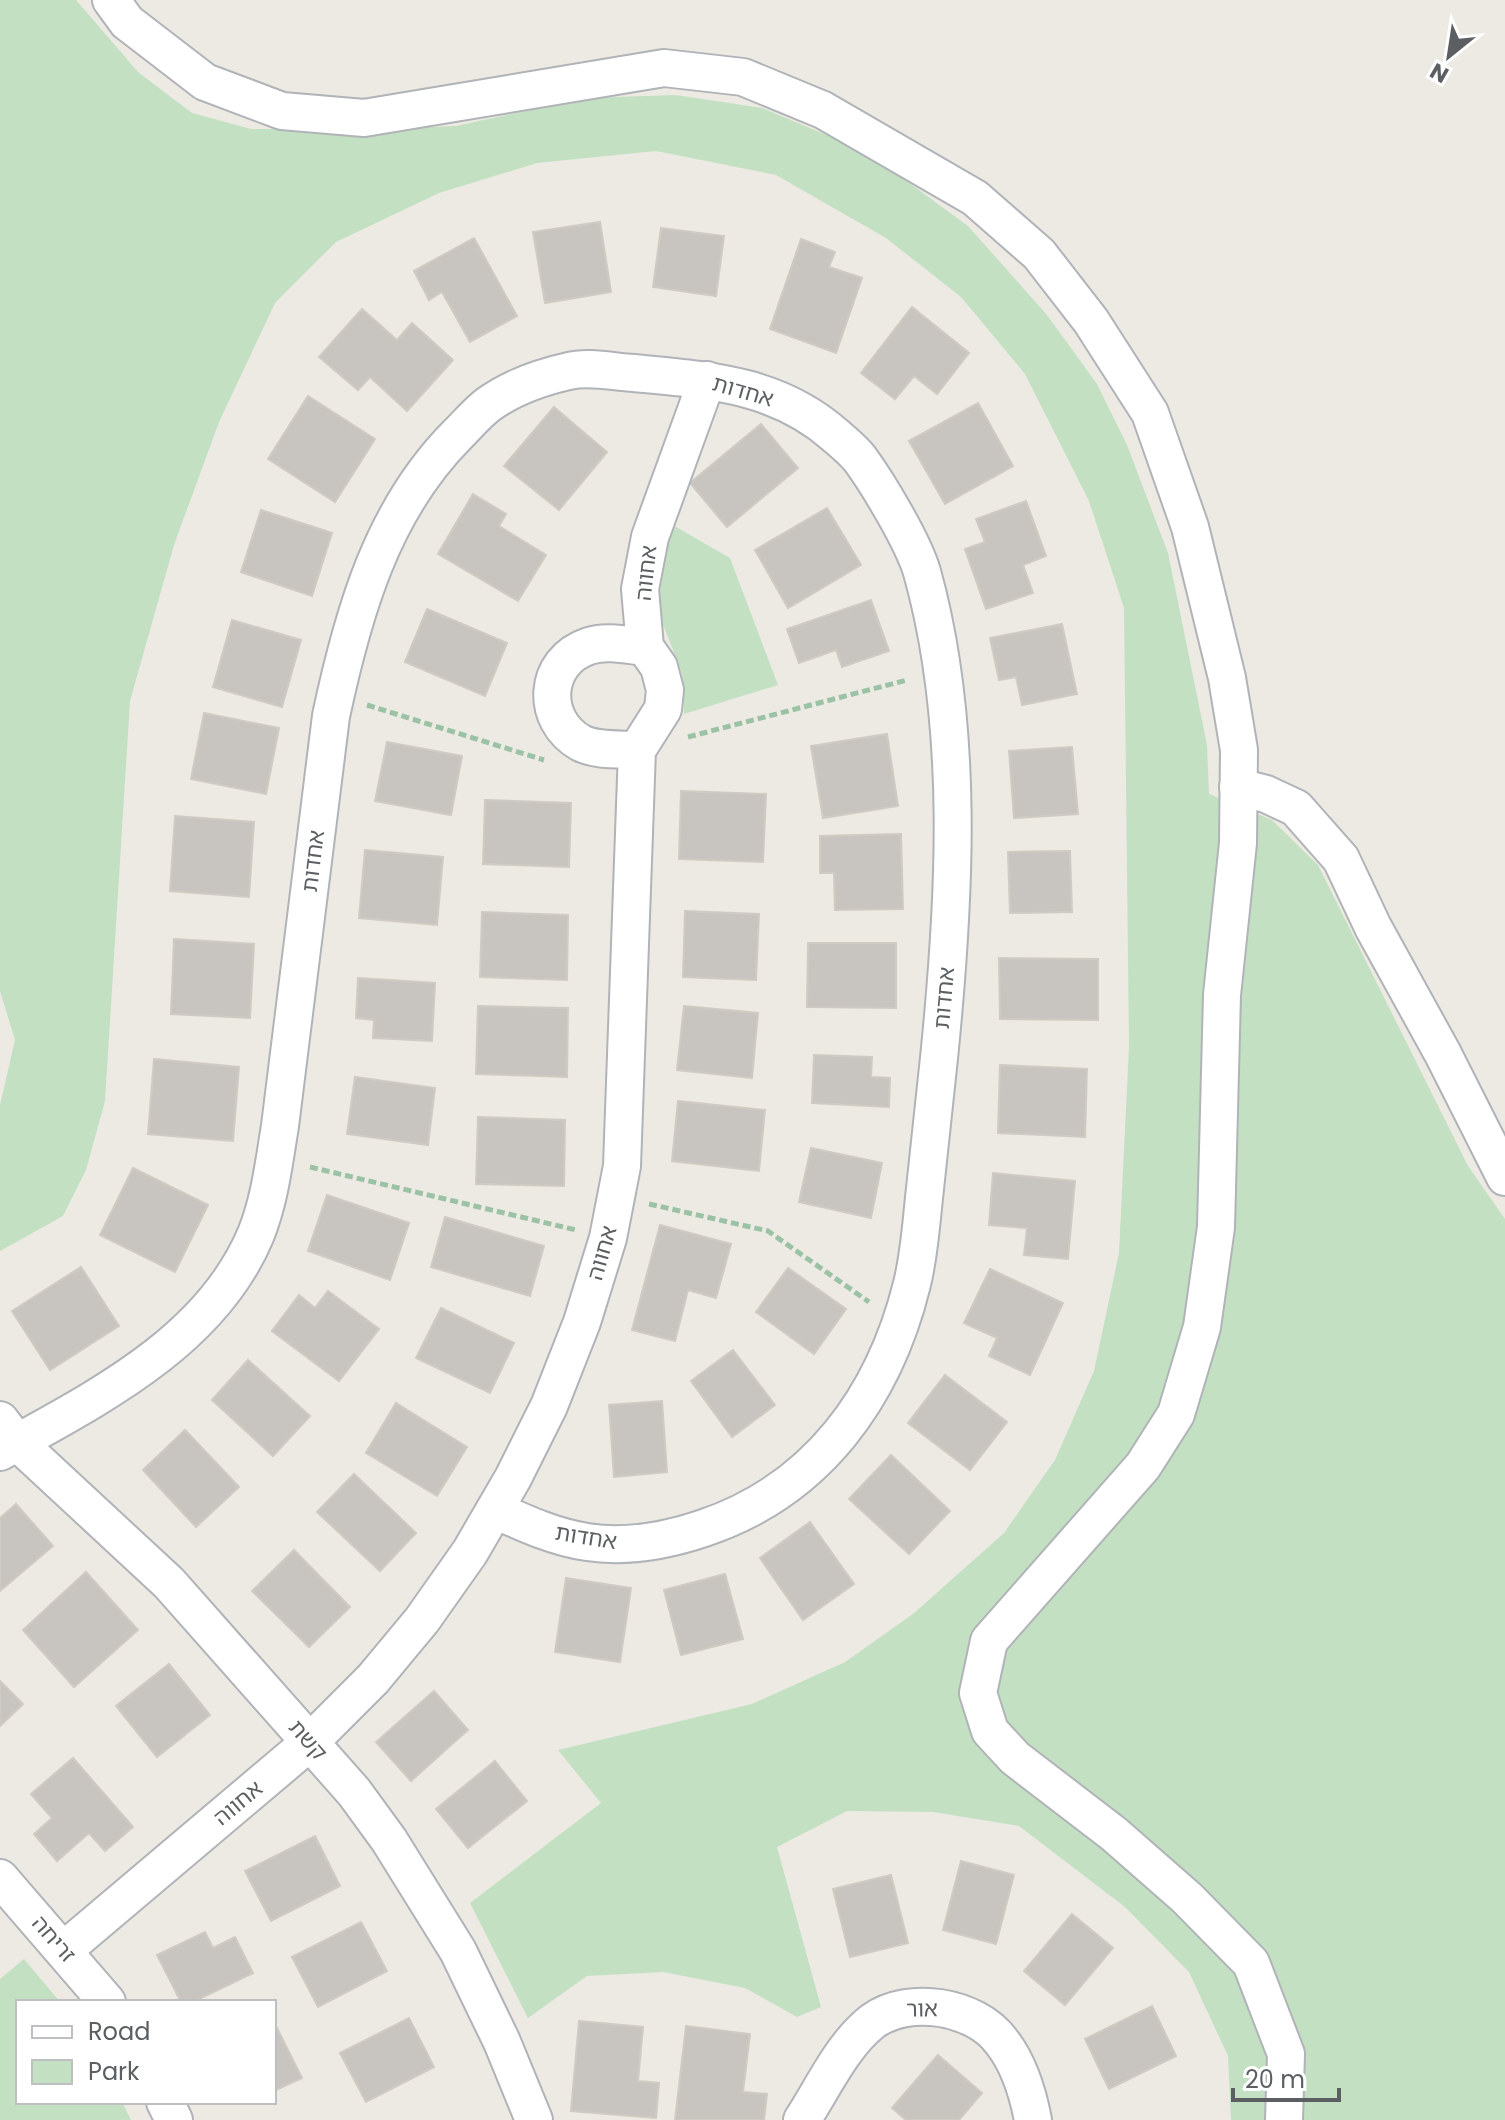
<svg xmlns="http://www.w3.org/2000/svg" width="1505" height="2120" viewBox="0 0 1505 2120" font-family="Poppins,'Noto Sans Hebrew',sans-serif">
  <style>
    .green { fill: #c3e1c2 }
    .building { fill: #c8c5c0; stroke: #d0cbc2; stroke-width: 2 }
    .lines { fill: none; stroke-linecap: round; stroke-linejoin: round }
    .minor-casing { stroke: #b0b3b7; stroke-width: 40 }
    .path { stroke: #9cc2a5; stroke-width: 5; stroke-dasharray: 8 4; stroke-linecap: butt }
    .minor { stroke: #fff; stroke-width: 36 }
    .labels { text-anchor: middle; dominant-baseline: central; stroke-width: 8; stroke-linejoin: round; paint-order: stroke }
    .street-label { font-size: 22px; fill: #5b5f62; stroke: #fff }
  </style>
  <rect width="100%" height="100%" fill="#eceae3"/>
  <g class="green">
    <path d="M0,0h76l62,72 54,41 59,16h125l80,-3 128,-28 92,-3 86,13 105,44 101,74 79,89 50,69 30,61 41,108 39,192 2,49 63,26 46,45 150,301 37,53v901h-274l-3,-64 -39,-84 -64,-65 -106,-81 -86,-14 -86,-1 -70,36 44,160 -24,10 -52,-29 -82,-16 -76,4 -59,42 -58,-115 131,-100 -43,-53 194,-46 93,-42 68,-48 91,-81 51,-73 39,-89 25,-118 10,-206 -5,-439 -35,-107 -64,-127 -64,-77 -75,-59 -110,-63 -120,-24 -119,12 -98,30 -103,49 -61,61 -56,119 -45,123 -44,156 -25,400 -19,69 -23,46 -63,35v-146l15,-65 -15,-49z"/>
    <path d="M671,524l59,34 48,127 -94,29 -2,-41 -25,-64z"/>
    <path d="M24,1959l36,43h-42v100h104l9,18h-131v-141z"/>
  </g>
  <g class="building">
    <path d="M600,222l11,70 -66,11 -12,-71z"/>
    <path d="M661,228l63,8 -8,60 -63,-9z"/>
    <path d="M474,238l43,78 -47,26 -28,-50 -13,8 -15,-29z"/>
    <path d="M801,239l34,13 -6,15 33,11 -26,75 -66,-24z"/>
    <path d="M912,307l57,46 -32,41 -23,-18 -19,23 -34,-26z"/>
    <path d="M362,309l35,31 15,-17 41,37 -46,51 -37,-34 -12,13 -39,-33z"/>
    <path d="M308,396l67,43 -40,63 -67,-43z"/>
    <path d="M978,403l35,63 -68,38 -36,-63z"/>
    <path d="M554,407l53,45 -48,58 -55,-44z"/>
    <path d="M761,424l37,44 -71,59 -37,-44z"/>
    <path d="M473,494l33,20 -7,12 47,29 -28,46 -80,-47z"/>
    <path d="M1026,501l20,55 -23,9 10,28 -47,16 -21,-60 20,-7 -9,-23z"/>
    <path d="M827,508l34,57 -73,43 -33,-58z"/>
    <path d="M261,510l71,23 -20,63 -71,-24z"/>
    <path d="M871,600l18,51 -47,16 -6,-17 -37,13 -12,-34z"/>
    <path d="M427,609l80,34 -22,53 -80,-34z"/>
    <path d="M232,620l69,20 -19,67 -69,-20z"/>
    <path d="M1062,624l15,70 -55,11 -6,-28 -17,3 -9,-42z"/>
    <path d="M204,713l75,15 -13,66 -75,-15z"/>
    <path d="M887,734l11,72 -75,12 -12,-72z"/>
    <path d="M387,742l75,14 -11,59 -76,-14z"/>
    <path d="M1072,747l6,67 -64,4 -5,-67z"/>
    <path d="M681,791l85,3 -3,68 -84,-3z"/>
    <path d="M485,800l86,3 -2,64 -86,-3z"/>
    <path d="M175,816l79,6 -5,75 -79,-6z"/>
    <path d="M901,834l2,75 -68,1 -1,-37h-14v-37z"/>
    <path d="M365,850l78,7 -6,68 -78,-7z"/>
    <path d="M1070,851l2,61 -62,1 -2,-61z"/>
    <path d="M685,911l74,3 -3,66 -73,-3z"/>
    <path d="M482,912l86,3 -1,65 -87,-3z"/>
    <path d="M174,939l80,5 -4,74 -79,-4z"/>
    <path d="M808,943h88v65l-89,-1z"/>
    <path d="M999,958l99,1v61l-98,-1z"/>
    <path d="M358,978l77,5 -3,58 -59,-3 1,-18 -18,-2z"/>
    <path d="M478,1006l90,2 -1,69 -91,-3z"/>
    <path d="M684,1006l74,7 -6,65 -75,-8z"/>
    <path d="M814,1055l58,2 -1,20 19,1 -1,29 -77,-4z"/>
    <path d="M154,1059l85,8 -6,74 -85,-7z"/>
    <path d="M1000,1065l87,4 -2,68 -87,-4z"/>
    <path d="M355,1077l80,11 -7,57 -81,-11z"/>
    <path d="M678,1101l87,9 -6,61 -87,-10z"/>
    <path d="M478,1117l87,3 -1,66 -88,-2z"/>
    <path d="M811,1148l71,15 -11,55 -72,-16z"/>
    <path d="M133,1168l75,37 -33,67 -75,-37z"/>
    <path d="M993,1173l82,8 -7,78 -44,-4 3,-27 -38,-3z"/>
    <path d="M327,1195l82,28 -19,57 -82,-29z"/>
    <path d="M445,1217l99,29 -14,50 -99,-29z"/>
    <path d="M660,1225l71,19 -15,54 -28,-8 -13,51 -43,-11z"/>
    <path d="M81,1267l38,59 -69,44 -38,-59z"/>
    <path d="M788,1268l58,41 -32,45 -58,-42z"/>
    <path d="M990,1269l73,34 -33,72 -41,-19 8,-18 -33,-15z"/>
    <path d="M328,1291l51,38 -40,52 -67,-50 27,-36 16,13z"/>
    <path d="M441,1308l73,35 -24,50 -74,-35z"/>
    <path d="M733,1350l42,55 -43,32 -41,-56z"/>
    <path d="M248,1360l62,56 -37,40 -61,-56z"/>
    <path d="M945,1375l62,47 -37,48 -62,-47z"/>
    <path d="M662,1401l5,71 -53,5 -5,-72z"/>
    <path d="M396,1403l71,44 -30,49 -71,-43z"/>
    <path d="M185,1430l54,57 -43,40 -53,-57z"/>
    <path d="M891,1455l59,56 -41,43 -60,-55z"/>
    <path d="M354,1474l62,59 -36,38 -63,-59z"/>
    <path d="M16,1504l37,42 -53,45v-73z"/>
    <path d="M810,1522l44,62 -51,36 -43,-62z"/>
    <path d="M294,1550l56,57 -41,40 -57,-56z"/>
    <path d="M86,1572l52,58 -64,57 -51,-57z"/>
    <path d="M725,1574l18,65 -62,16 -17,-65z"/>
    <path d="M566,1578l65,10 -11,74 -65,-10z"/>
    <path d="M169,1664l41,51 -53,42 -41,-51z"/>
    <path d="M0,1681l23,23 -23,22z"/>
    <path d="M434,1691l34,39 -57,51 -35,-39z"/>
    <path d="M73,1758l60,69 -28,24 -16,-18 -32,28 -23,-27 18,-16 -21,-24z"/>
    <path d="M495,1761l32,40 -59,47 -32,-39z"/>
    <path d="M315,1836l25,50 -69,35 -26,-50z"/>
    <path d="M961,1861l53,14 -18,69 -53,-14z"/>
    <path d="M891,1875l17,68 -58,14 -17,-68z"/>
    <path d="M1072,1914l41,34 -48,57 -41,-34z"/>
    <path d="M361,1922l26,49 -69,36 -26,-50z"/>
    <path d="M205,1932l8,16 22,-11 18,36 -60,29h-12l-24,-47z"/>
    <path d="M1152,2006l24,50 -67,33 -24,-50z"/>
    <path d="M409,2018l25,49 -68,35 -26,-49z"/>
    <path d="M579,2021l64,6 -5,54 21,2 -3,35 -85,-7z"/>
    <path d="M274,2022l28,56 -28,13z"/>
    <path d="M686,2026l64,8 -7,58 24,2 -3,26h-89z"/>
    <path d="M938,2055l44,38 -23,27h-53l-14,-12z"/>
  </g>
  <g class="lines">
    <defs>
      <g id="minor">
        <path d="M111,0l16,22 78,60 77,29 82,7 300,-50 79,9 80,33 152,88 64,56 52,67 59,92 40,114 37,151 12,72 -1,93 -16,152 -6,232 -14,100 -26,87 -33,52 -154,175 -11,52 12,38 25,27 99,76 73,64 64,65 35,91 -2,66"/>
        <path d="M637,750c-18,-1 -40,1 -56,-7 -41,-23 -38,-82 8,-97 17,-6 38,-1 56,1"/>
        <path d="M1238,787l28,7 30,14 45,51 32,68 70,127 62,123"/>
        <path d="M0,1420l17,22 152,141 185,209 35,48 69,111 44,91 32,78"/>
        <path d="M0,1452c97,-54 211,-110 256,-218 14,-35 18,-72 24,-108l51,-410c22,-103 51,-206 127,-282 10,-10 20,-22 31,-30 24,-17 53,-27 80,-33 20,-5 44,1 65,2 74,7 144,11 202,63 8,7 17,14 24,23 19,26 53,83 62,113 43,154 33,328 17,486 -5,46 -10,93 -15,140 -3,28 -5,58 -12,86 -28,113 -95,206 -208,244 -38,13 -78,20 -117,14 -33,-5 -63,-19 -92,-32"/>
        <path d="M0,1878l107,124"/>
        <path d="M64,1950l246,-208 63,-63 49,-59 48,-68 43,-74 36,-72 33,-84 26,-84 14,-72 15,-416 26,-41 2,-19 -6,-23 -14,-20 -5,-58 10,-52 57,-157"/>
        <path d="M165,2102l9,18"/>
        <path d="M802,2120c21,-32 40,-75 71,-99 36,-26 102,-15 128,20 17,21 27,53 32,79"/>
      </g>
    </defs>
    <use href="#minor" class="minor-casing"/>
    <g class="path">
      <path d="M367,705l177,55"/>
      <path d="M688,737l219,-57"/>
      <path d="M310,1167l266,63"/>
      <path d="M649,1204l119,27 101,71"/>
    </g>
    <use href="#minor" class="minor"/>
  </g>
  <g class="labels">
    <g class="street-label">
      <text transform="translate(743 391) rotate(16)">אחדות</text>
      <text transform="translate(646 573) rotate(-84)">אחווה</text>
      <text transform="translate(313 861) rotate(-83)">אחדות</text>
      <text transform="translate(944 998) rotate(-85)">אחדות</text>
      <text transform="translate(602 1253) rotate(-74)">אחווה</text>
      <text transform="translate(586 1537) rotate(9)">אחדות</text>
      <text transform="translate(308 1740) rotate(49)">קשת</text>
      <text transform="translate(238 1803) rotate(-40)">אחווה</text>
      <text transform="translate(54 1939) rotate(49)">זריחה</text>
      <text transform="translate(922 2009) rotate(-1)">אור</text>
    </g>
  </g>
  <rect x="16" y="2000" width="260" height="104" fill="#ffffff" stroke="#bdbfc0" stroke-width="2"/>
  <rect x="32" y="2026" width="40" height="12" fill="#ffffff" stroke="#bdbfc0" stroke-width="2"/>
  <text x="88" y="2040" font-size="24" fill="#5b5f62">Road</text>
  <rect x="32" y="2060" width="40" height="24" fill="#c3e1c2" stroke="#bdbfc0" stroke-width="2"/>
  <text x="88" y="2080" font-size="24" fill="#5b5f62">Park</text>
  <g transform="translate(1449 56) rotate(210)" stroke="#ffffff" stroke-width="6" paint-order="stroke">
  <path d="M0-6L14 30L0 20L-14 30Z" fill="#5b5f62"/>
  <text y="-12" font-size="22" font-weight="bold" text-anchor="middle" fill="#5b5f62">N</text>
  </g>
  <path d="M1233 2088v12h106v-12" fill="none" stroke="#5b5f62" stroke-width="4"/>
  <text x="1245" y="2088" font-size="24" fill="#5b5f62" stroke="#ffffff" stroke-width="6" paint-order="stroke">20 m</text>
</svg>
